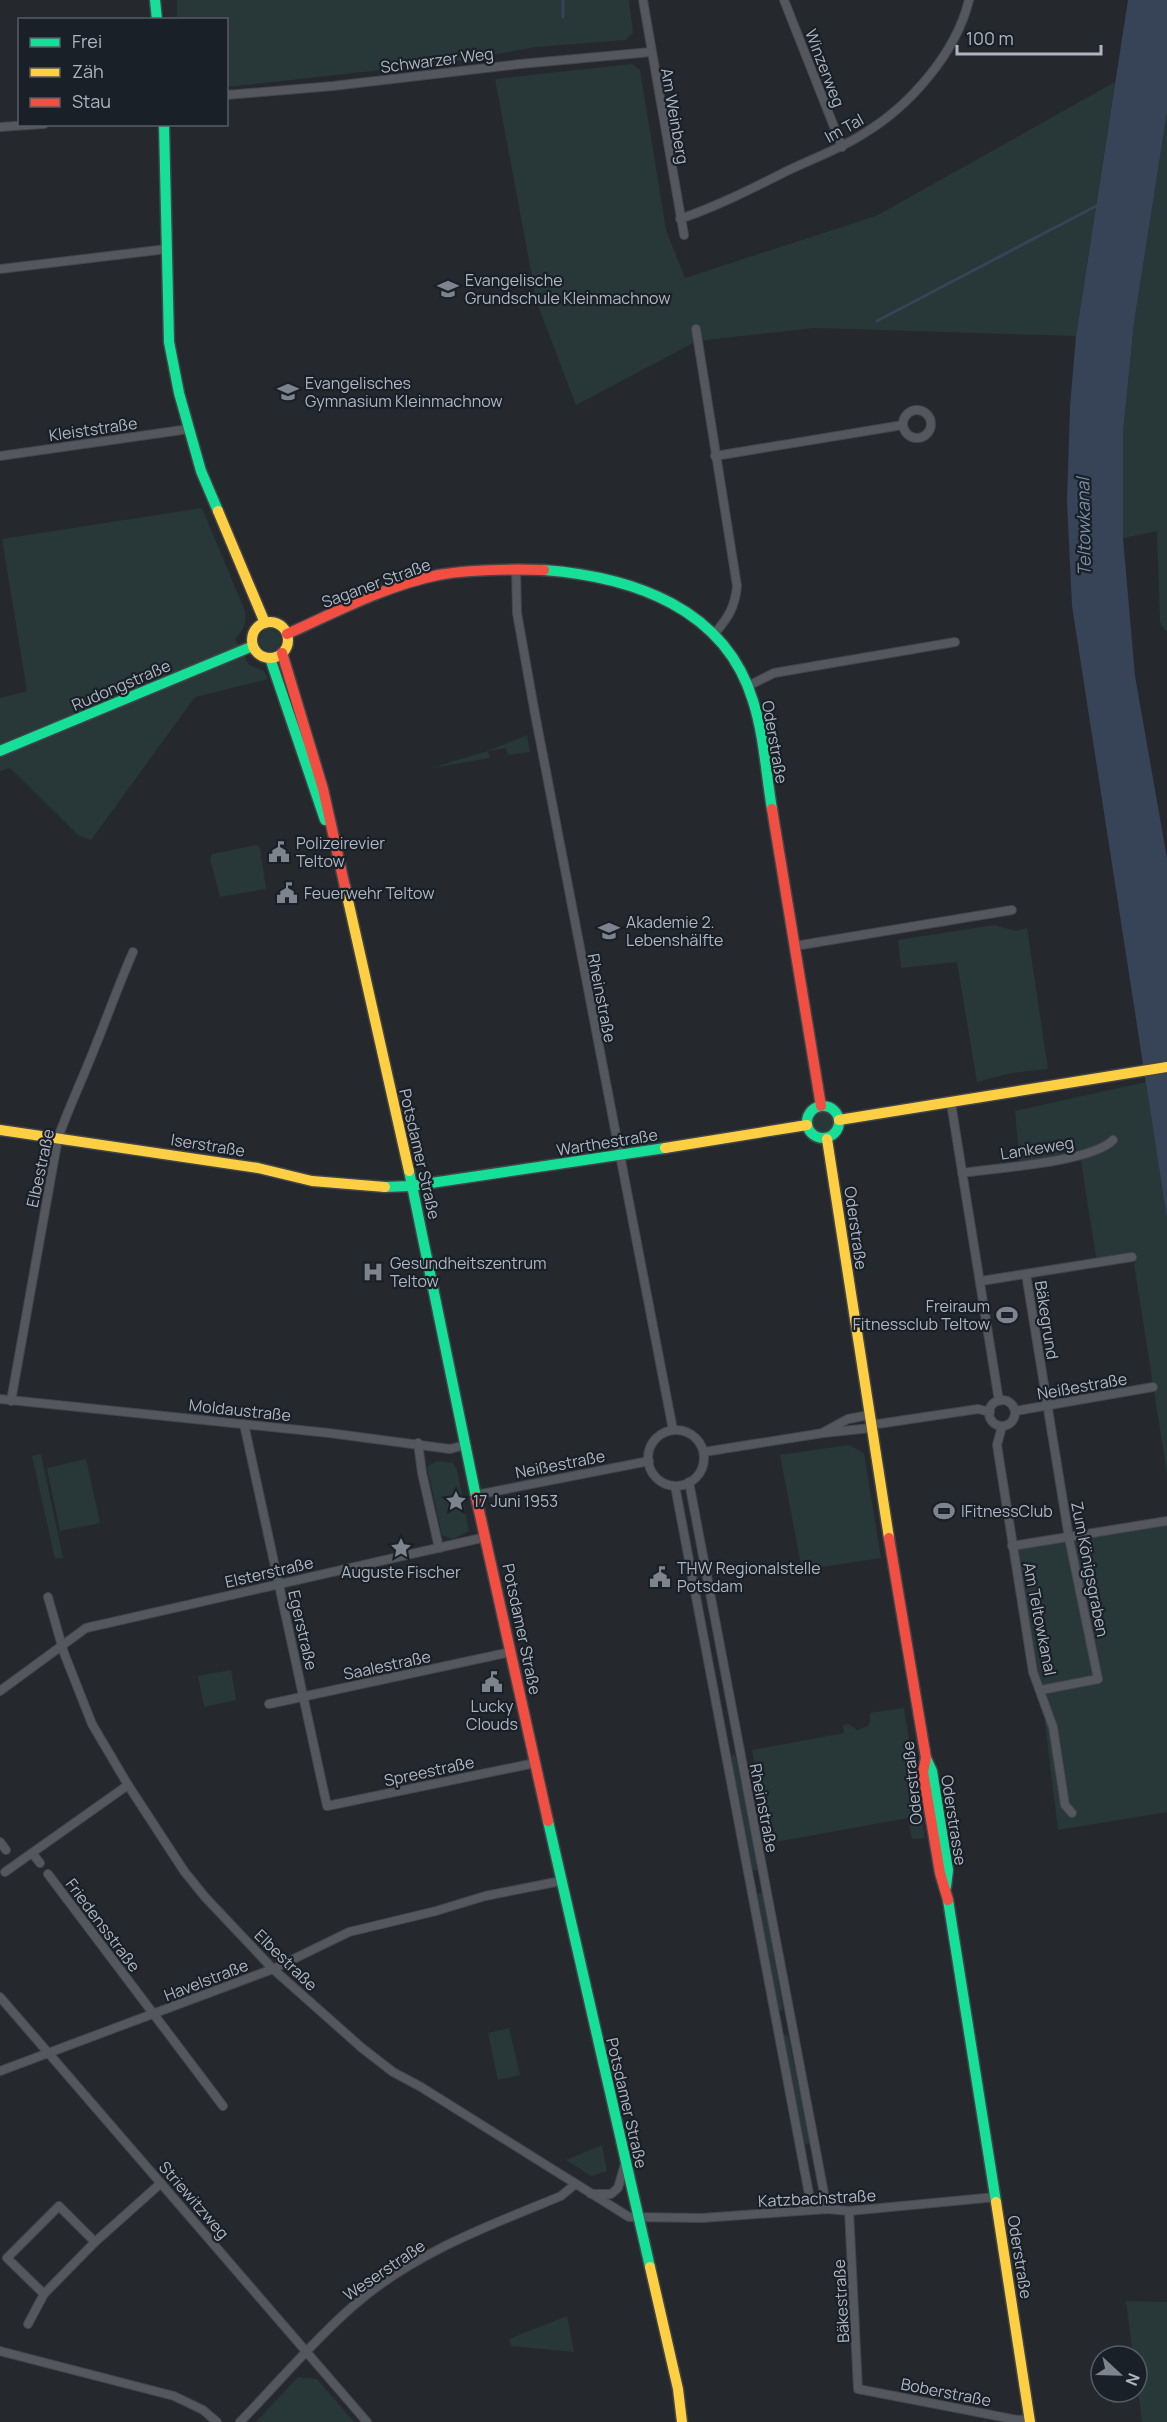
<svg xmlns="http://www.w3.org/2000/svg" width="1167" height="2422" viewBox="0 0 1167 2422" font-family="Manrope,sans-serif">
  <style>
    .green { fill: #283737 }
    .water { fill: #374356 }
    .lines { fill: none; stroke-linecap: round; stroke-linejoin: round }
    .stream { stroke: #374356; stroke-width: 3 }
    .street-casing { stroke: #424549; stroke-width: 10 }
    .fast-casing { stroke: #424549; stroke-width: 13 }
    .slow-casing { stroke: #424549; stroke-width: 13 }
    .jam-casing { stroke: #424549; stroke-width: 13 }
    .street { stroke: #54575d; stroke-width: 8 }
    .fast { stroke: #16e098; stroke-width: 10 }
    .slow { stroke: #ffcf43; stroke-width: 10 }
    .jam { stroke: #f24e42; stroke-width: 10 }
    .labels { text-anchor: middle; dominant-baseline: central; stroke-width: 4.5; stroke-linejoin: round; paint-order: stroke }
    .street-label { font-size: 16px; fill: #aeb5c0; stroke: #1a2028 }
    .poi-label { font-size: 16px; fill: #aeb5c0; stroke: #1a2028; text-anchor: start }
    .water-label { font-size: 18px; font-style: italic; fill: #7a8da5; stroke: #1a2028 }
  </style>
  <rect width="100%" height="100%" fill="#25292e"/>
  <g class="green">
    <path d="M177,0h452l4,33 -7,7 -90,7 -83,15 -226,25 -1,-67 -49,-1z"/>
    <path d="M632,64l8,6 26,160 19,48 191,-62 239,-134 -39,254 -261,-8 -118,13 -121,64 -39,-102 -42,-224z"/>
    <path d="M1167,112v521l-7,-11 -3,-91 -34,7v-106l11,-109z"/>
    <path d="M202,508l43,103c2,10 -2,21 -10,28l14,26 15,6 4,8 -73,18 -104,143 -12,-4 -69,-68 -10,3v-73l27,-7 -25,-152z"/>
    <circle cx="270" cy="640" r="11"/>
    <path d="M527,735l3,17 -22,3 -2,-7 -18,3 2,7 -59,10 57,-17z"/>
    <path d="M256,845l4,3 6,41 -46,8 -10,-38 2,-5z"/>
    <path d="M994,925l22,6 11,-3 21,141 -37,4 -34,9 -20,-120 -56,6 -3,-28z"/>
    <path d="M1146,1082l21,137v255l-34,-217 -36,6 -17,-107 -60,9 -5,-54z"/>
    <circle cx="823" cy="1123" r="11"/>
    <path d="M849,1445l15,8 17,105 -79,12 -22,-115z"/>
    <path d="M41,1454l22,104 -8,1 -23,-103z"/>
    <path d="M86,1459l14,64 -40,8 -13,-63z"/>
    <path d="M437,1461l16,2 4,7 12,61 -16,8 -11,-4 -15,-68z"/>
    <path d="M1167,1521v291l-109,18 -17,-140 -8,-18 -21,-126z"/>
    <path d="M231,1670l5,30 -32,7 -6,-31z"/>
    <path d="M904,1708l21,130 -13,1 -4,-21 -138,25 -18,-93 92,-17 -1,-8 6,-1 8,6 11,-4 2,-5v-8z"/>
    <path d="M735,1754l23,114 -2,3 -4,-2 -21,-110v-3z"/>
    <path d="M760,1892l3,2 20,115 -2,2 -3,-1 -21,-115z"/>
    <path d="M509,2028l11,47 -22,5 -10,-47z"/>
    <path d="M785,2034l3,2 22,106 -4,3 -3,-1 -20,-107z"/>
    <path d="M602,2145l5,26 -16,5 -25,-16z"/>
    <path d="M1126,2301l41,1v120h-25l-5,-40v-26h-4z"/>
    <path d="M567,2316l7,36 -63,-6 -2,-7z"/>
    <path d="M298,2377l19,2 37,43h-98z"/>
  </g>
  <path class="water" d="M1128,0h39v112l-33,211 -11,109v106l12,138 32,182v361l-95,-613 -5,-105 3,-95 6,-70z"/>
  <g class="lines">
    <g class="stream">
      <path d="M563,0v17"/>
      <path d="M877,321l221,-116"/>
    </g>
    <defs>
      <g id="street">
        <path d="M643,0l41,235"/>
        <path d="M784,0l58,147"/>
        <path d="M226,95l107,-9 187,-22 131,-12"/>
        <path d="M0,127l44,-3"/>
        <path d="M680,219c38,-13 73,-31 109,-49 25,-12 51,-21 74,-36 47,-28 93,-81 106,-134"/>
        <path d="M0,269l167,-20"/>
        <path d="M696,329l41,257c-2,21 -9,32 -22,47"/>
        <circle cx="917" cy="424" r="14"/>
        <path d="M0,456l189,-27"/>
        <path d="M715,456l188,-31"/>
        <path d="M516,569l1,44 18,101 138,716"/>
        <path d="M748,686l26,-13 181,-31"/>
        <path d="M795,946l217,-36"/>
        <path d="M951,1103l48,298"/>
        <path d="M962,1173c34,-5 130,-11 151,-33"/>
        <path d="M1026,1274l43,264 29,141 -57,11"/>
        <path d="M981,1281l151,-24"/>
        <path d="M0,1399l329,34 121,16 15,-4"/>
        <circle cx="1002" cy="1413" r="13"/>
        <path d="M11,1401l47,-263c11,-31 25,-60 37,-91 13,-32 24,-63 38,-95"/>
        <path d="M1015,1411l138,-24"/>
        <path d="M244,1424l83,382 208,-43"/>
        <path d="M871,1425l107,-16 12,3"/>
        <path d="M1002,1426l-5,19 36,227 20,55 12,78 7,8"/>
        <circle cx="676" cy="1458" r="28"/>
        <path d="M824,1432l24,-13 21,-4"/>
        <path d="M418,1443l4,30 17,75"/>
        <path d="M704,1452l119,-19 48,-5"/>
        <path d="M689,1482l138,727"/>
        <path d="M675,1486l137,724"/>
        <path d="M476,1495l173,-34"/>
        <path d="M1012,1546l155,-25"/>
        <path d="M48,1597l16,56 28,71 36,61 56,86 21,26 68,72 89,79 31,24 28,15 208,130 73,1 125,-9 22,2 147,-14"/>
        <path d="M0,1691l86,-63 400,-91"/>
        <path d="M269,1704l242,-52"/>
        <path d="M0,1842l6,8"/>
        <path d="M32,1853l8,10"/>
        <path d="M5,1872l123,-87"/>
        <path d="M48,1874l175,232"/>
        <path d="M0,1997l367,425"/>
        <path d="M0,2071l273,-102 76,-37 87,-21 49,-15 76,-15"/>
        <path d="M591,2194h20l7,-6 7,-24"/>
        <path d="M849,2211l9,178 160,31 12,-1"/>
        <path d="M44,2294l-37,-36 52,-52 36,36"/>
        <path d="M28,2324l16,-30 51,-52 66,-59"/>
        <path d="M0,2351l174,45 29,14 14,12"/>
        <path d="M240,2422c37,-38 72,-80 112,-115 59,-53 136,-81 209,-111l13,-11"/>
      </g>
      <g id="fast">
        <path d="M155,0l2,20"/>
        <path d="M164,124l5,218 10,51 22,78 17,40"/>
        <path d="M544,570c89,7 181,38 209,131 11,34 13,73 19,108"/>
        <path d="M270,658l55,162"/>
        <path d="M0,751l253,-105"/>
        <circle cx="823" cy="1122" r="16"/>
        <path d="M409,1171l67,326"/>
        <path d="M385,1187l26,-1 254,-38"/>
        <path d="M926,1758l6,13 16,99 -2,17"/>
        <path d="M548,1821l102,446"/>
        <path d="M948,1900l48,302"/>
      </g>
      <g id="slow">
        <path d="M218,511l47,112"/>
        <circle cx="270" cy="640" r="18"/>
        <path d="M345,887l64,284"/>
        <path d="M839,1120l328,-53"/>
        <path d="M0,1130l258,38 54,13 73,6"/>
        <path d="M827,1139l62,399"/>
        <path d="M665,1148l142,-23"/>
        <path d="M996,2202l34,220"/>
        <path d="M650,2267l28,122 4,33"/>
      </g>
      <g id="jam">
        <path d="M287,634c49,-22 98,-48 151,-59 35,-6 71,-6 106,-5"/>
        <path d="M282,653l41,136 22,98"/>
        <path d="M772,809l49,297"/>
        <path d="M476,1497l72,324"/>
        <path d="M889,1538l37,220 -3,14 17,101 8,27"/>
      </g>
    </defs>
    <use href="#street" class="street-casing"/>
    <use href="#fast" class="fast-casing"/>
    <use href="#slow" class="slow-casing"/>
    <use href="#jam" class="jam-casing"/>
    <use href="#street" class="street"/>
    <use href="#fast" class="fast"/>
    <use href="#slow" class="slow"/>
    <use href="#jam" class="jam"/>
  </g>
  <defs>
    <symbol id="school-bare" viewBox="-9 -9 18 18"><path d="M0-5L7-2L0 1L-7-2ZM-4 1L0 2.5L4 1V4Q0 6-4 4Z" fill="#7e848d" stroke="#1a2028" stroke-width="2.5" paint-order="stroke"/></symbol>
    <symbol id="civic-bare" viewBox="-9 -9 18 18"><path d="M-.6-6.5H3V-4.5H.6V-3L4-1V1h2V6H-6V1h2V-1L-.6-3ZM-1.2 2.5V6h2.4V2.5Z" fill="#7e848d" stroke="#1a2028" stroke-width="2.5" paint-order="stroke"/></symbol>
    <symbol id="university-bare" viewBox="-9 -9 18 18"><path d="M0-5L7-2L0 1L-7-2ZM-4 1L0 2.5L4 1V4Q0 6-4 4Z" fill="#7e848d" stroke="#1a2028" stroke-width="2.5" paint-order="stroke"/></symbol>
    <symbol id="hospital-bare" viewBox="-9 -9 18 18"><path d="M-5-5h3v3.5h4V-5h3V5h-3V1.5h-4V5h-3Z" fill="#7e848d" stroke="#1a2028" stroke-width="2.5" paint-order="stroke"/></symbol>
    <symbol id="stadium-bare" viewBox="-9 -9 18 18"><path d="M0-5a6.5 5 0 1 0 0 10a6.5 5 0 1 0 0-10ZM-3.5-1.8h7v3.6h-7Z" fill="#7e848d" stroke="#1a2028" stroke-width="2.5" paint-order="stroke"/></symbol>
    <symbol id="sight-bare" viewBox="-9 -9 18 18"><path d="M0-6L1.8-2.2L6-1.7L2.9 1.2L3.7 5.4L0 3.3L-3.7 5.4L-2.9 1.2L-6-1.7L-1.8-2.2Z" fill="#7e848d" stroke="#1a2028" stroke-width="2.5" paint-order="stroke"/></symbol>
  </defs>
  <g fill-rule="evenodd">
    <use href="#school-bare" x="433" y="274" width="30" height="30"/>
    <use href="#school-bare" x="273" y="377" width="30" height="30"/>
    <use href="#civic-bare" x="264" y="837" width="30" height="30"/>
    <use href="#civic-bare" x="272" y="878" width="30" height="30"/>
    <use href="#university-bare" x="594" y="916" width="30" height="30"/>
    <use href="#hospital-bare" x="358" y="1257" width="30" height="30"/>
    <use href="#stadium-bare" x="992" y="1300" width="30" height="30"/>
    <use href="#sight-bare" x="441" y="1486" width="30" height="30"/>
    <use href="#stadium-bare" x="929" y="1496" width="30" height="30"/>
    <use href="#sight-bare" x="386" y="1533" width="30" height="30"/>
    <use href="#civic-bare" x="645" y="1562" width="30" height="30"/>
    <use href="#civic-bare" x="477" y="1667" width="30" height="30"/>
  </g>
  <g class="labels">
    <g class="street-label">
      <text transform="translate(437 60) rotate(-7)">Schwarzer Weg</text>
      <text transform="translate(825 68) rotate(69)">Winzerweg</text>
      <text transform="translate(675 116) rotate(80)">Am Weinberg</text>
      <text transform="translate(844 128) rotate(-29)">Im Tal</text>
      <text transform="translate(93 429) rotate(-8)">Kleiststraße</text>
      <text transform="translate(376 583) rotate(-20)">Saganer Straße</text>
      <text transform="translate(121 685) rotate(-23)">Rudongstraße</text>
      <text transform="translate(775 742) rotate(80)">Oderstraße</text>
      <text transform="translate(602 998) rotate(79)">Rheinstraße</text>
      <text transform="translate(607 1142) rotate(-9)">Warthestraße</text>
      <text transform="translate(208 1145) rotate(9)">Iserstraße</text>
      <text transform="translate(1037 1148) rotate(-9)">Lankeweg</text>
      <text transform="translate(420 1154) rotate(77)">Potsdamer Straße</text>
      <text transform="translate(40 1168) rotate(-78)">Elbestraße</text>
      <text transform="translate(856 1228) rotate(82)">Oderstraße</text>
      <text transform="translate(1047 1320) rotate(81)">Bäkegrund</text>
      <text transform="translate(1082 1386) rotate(-10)">Neißestraße</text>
      <text transform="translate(240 1410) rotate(6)">Moldaustraße</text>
      <text transform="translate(560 1464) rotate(-11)">Neißestraße</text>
      <text transform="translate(1090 1569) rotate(79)">Zum Königsgraben</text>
      <text transform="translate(269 1572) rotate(-13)">Elsterstraße</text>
      <text transform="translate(1040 1619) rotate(79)">Am Teltowkanal</text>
      <text transform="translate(522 1629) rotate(78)">Potsdamer Straße</text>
      <text transform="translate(303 1630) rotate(77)">Egerstraße</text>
      <text transform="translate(387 1665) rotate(-12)">Saalestraße</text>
      <text transform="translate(429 1771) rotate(-12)">Spreestraße</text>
      <text transform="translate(912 1783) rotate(-96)">Oderstraße</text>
      <text transform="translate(764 1808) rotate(79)">Rheinstraße</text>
      <text transform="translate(954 1820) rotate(81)">Oderstrasse</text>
      <text transform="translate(103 1925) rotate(53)">Friedensstraße</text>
      <text transform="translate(286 1960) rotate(44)">Elbestraße</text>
      <text transform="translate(206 1980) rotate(-21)">Havelstraße</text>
      <text transform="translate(627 2103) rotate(77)">Potsdamer Straße</text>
      <text transform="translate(817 2198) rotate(-3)">Katzbachstraße</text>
      <text transform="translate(194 2200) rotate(49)">Striewitzweg</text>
      <text transform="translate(1020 2257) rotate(81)">Oderstraße</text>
      <text transform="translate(384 2270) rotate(-34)">Weserstraße</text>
      <text transform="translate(841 2301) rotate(-93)">Bäkestraße</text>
      <text transform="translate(946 2392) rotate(11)">Boberstraße</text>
    </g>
    <g class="poi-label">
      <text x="465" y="280">Evangelische<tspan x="465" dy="18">Grundschule Kleinmachnow</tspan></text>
      <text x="305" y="383">Evangelisches<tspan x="305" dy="18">Gymnasium Kleinmachnow</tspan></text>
      <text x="296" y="843">Polizeirevier<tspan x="296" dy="18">Teltow</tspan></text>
      <text x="304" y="893">Feuerwehr Teltow</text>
      <text x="626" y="922">Akademie 2.<tspan x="626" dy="18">Lebenshälfte</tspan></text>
      <text x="390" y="1263">Gesundheitszentrum<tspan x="390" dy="18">Teltow</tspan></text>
      <text x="990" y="1306" text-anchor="end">Freiraum<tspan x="990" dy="18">Fitnessclub Teltow</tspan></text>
      <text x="473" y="1501">17 Juni 1953</text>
      <text x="961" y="1511">IFitnessClub</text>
      <text x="677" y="1568">THW Regionalstelle<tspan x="677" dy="18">Potsdam</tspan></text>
      <text x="401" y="1572" text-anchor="middle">Auguste Fischer</text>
      <text x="492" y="1706" text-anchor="middle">Lucky<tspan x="492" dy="18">Clouds</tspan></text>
    </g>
    <g class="water-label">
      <text transform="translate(1083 527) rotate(-91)">Teltowkanal</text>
    </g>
  </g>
  <rect x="18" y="18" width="210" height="108" fill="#1a2028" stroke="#555c65" stroke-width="1.5"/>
  <rect x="30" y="38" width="30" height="9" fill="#16e098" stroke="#555c65" stroke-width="1.5"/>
  <text x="72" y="48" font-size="18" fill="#aeb5c0">Frei</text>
  <rect x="30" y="68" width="30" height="9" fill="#ffcf43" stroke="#555c65" stroke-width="1.5"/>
  <text x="72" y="78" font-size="18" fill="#aeb5c0">Zäh</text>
  <rect x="30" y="98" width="30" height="9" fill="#f24e42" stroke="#555c65" stroke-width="1.5"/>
  <text x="72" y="108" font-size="18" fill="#aeb5c0">Stau</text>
  <g transform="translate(1119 2374) rotate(112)"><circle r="28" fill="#1a2028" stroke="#555c65" stroke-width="1.5"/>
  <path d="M0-4.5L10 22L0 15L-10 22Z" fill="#7e848d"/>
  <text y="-9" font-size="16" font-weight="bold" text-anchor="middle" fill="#aeb5c0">N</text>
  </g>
  <path d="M957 45v9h144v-9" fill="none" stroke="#aeb5c0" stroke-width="3"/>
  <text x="966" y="45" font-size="18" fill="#aeb5c0" stroke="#1a2028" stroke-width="4.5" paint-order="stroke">100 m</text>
</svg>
